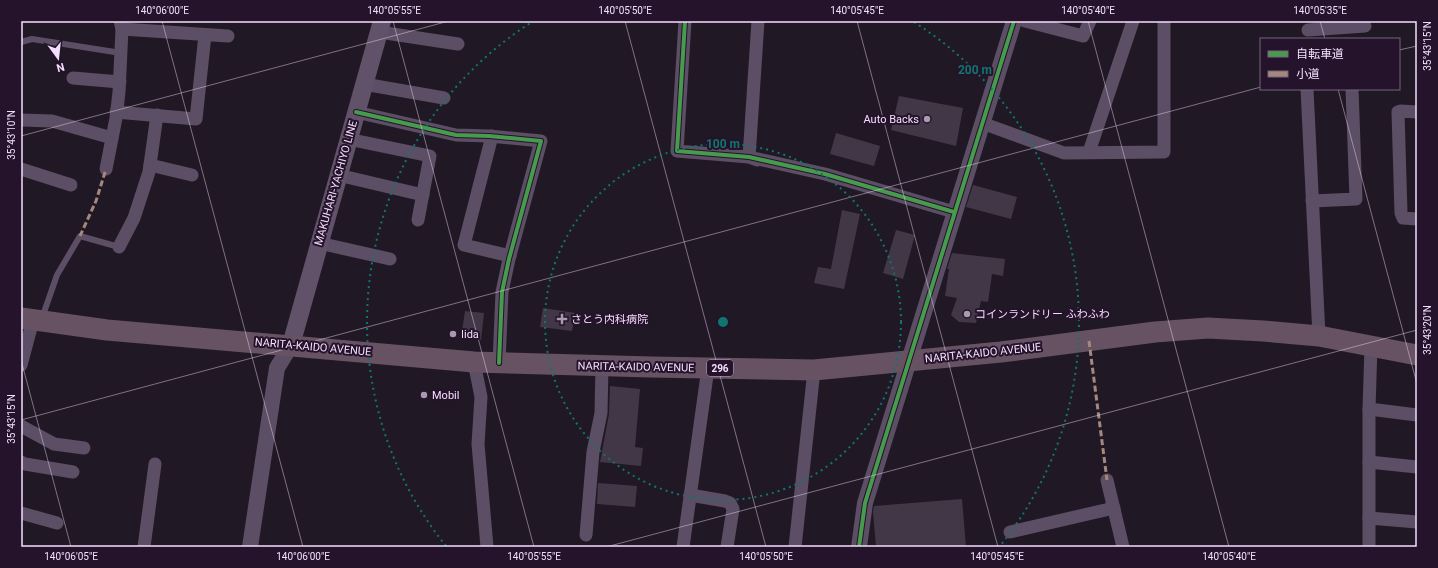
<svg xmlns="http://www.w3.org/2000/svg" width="1438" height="568" viewBox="0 0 1438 568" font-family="Roboto,'Noto Sans JP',sans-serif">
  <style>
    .building { fill: #423746 }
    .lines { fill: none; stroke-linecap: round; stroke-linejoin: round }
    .service { stroke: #5c4e64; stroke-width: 6 }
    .minor { stroke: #5c4e64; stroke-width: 13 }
    .tertiary { stroke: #5c4e64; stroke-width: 16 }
    .secondary { stroke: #61526a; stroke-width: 18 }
    .trunk { stroke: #675263; stroke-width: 21 }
    .quiet { stroke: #a5887d; stroke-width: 3; stroke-dasharray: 6 3; stroke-linecap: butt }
    .cycleway-casing { stroke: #24132a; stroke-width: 6 }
    .cycleway { stroke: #469c4c; stroke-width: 4 }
    .ticks { fill: none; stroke: #f4defd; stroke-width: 1; stroke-opacity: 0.45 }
    .ring { fill: none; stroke: #0f766e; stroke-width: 2; stroke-dasharray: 2 4 }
    .poi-dot { fill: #aa99b1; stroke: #24132a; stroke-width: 1.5 }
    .labels { text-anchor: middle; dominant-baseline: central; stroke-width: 4; stroke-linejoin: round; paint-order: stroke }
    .shield { fill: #24132a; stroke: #b6a1be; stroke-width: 1 }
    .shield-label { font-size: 10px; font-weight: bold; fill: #f4defd }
    .poi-label { font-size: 11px; fill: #f4defd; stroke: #24132a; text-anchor: start }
    .street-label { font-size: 11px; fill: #f4defd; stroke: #24132a }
    .centre { fill: #0f766e; stroke: #24132a; stroke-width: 2 }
    .ring-label { font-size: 12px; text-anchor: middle; font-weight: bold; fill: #0f766e; stroke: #24132a; stroke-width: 4; stroke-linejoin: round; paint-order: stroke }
    .neatline { fill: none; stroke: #f4defd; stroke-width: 1.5 }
    .ticks-label { font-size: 10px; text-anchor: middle; fill: #f4defd }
  </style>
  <rect width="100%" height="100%" fill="#211825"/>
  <g class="building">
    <path d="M899,96l64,12 -7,38 -65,-16z"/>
    <path d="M836,133l44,13 -6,20 -44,-12z"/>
    <path d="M973,185l44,12 -6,22 -45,-12z"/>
    <path d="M842,210l18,4 -16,75 -30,-6 4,-16 13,2z"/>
    <path d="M896,230l19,5 -12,44 -20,-6z"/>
    <path d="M952,253l53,6 -2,17 -11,-2 -4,28 -7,-1 -5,22 -17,-1 -8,-7 6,-17 -12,-2 4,-27h-2z"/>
    <path d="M543,308l32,5 -3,18 -32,-4z"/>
    <path d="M465,311l19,2 -3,27 -20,-2z"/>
    <path d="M610,386l30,3 -5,58 8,1 -2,18 -41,-4 9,-48z"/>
    <path d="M598,483l39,3 -2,21 -38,-3z"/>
    <path d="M962,499l4,48h-90l-3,-35 1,-6z"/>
  </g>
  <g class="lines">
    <g class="service">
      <path d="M21,42l11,-3 89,14"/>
      <path d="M42,318l15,-43 23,-39 39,11"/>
    </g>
    <g class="minor">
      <path d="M685,21l-8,130 72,6 76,17 129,38"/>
      <path d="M1025,21l58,15 7,-15"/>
      <path d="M122,29l106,7"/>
      <path d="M1308,30l57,-4"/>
      <path d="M379,32l79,12"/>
      <path d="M73,78l47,4"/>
      <path d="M364,84l80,14"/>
      <path d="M1307,89l12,247"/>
      <path d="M116,112l80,7 9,-84"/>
      <path d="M356,112l100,23 33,1 52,5 -32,118 -7,33 -3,71"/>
      <path d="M1417,112l-16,-1 -3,1 3,101 2,5 14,1"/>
      <path d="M21,120l31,1 60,17"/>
      <path d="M982,123l82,30 100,-1v-131"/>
      <path d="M492,136l-28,109 46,11"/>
      <path d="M348,139l82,17 -12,64"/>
      <path d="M1089,152l44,-131"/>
      <path d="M757,160l-8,-3 9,-136"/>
      <path d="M150,165l42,10"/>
      <path d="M21,169l50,16"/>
      <path d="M106,169l10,-51 3,-26 3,-63 -2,-8"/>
      <path d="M338,175l85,20"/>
      <path d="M1312,201l44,-2 -4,-110"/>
      <path d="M319,243l71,16"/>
      <path d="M119,247l15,-29 15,-46 8,-57"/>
      <path d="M474,362l7,35 -3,47 9,103"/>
      <path d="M21,365l12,-45"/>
      <path d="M1369,409l48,6"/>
      <path d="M21,426l33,18 30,4"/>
      <path d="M21,462l4,2 48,8"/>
      <path d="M1369,462l48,5"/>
      <path d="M1107,480l16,67"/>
      <path d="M690,495l35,6 5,2 3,6 -6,38"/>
      <path d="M21,513l36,10"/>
      <path d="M1369,518l48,4"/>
      <path d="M1010,532l104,-24"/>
      <path d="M586,535l7,-83 8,-39 1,-47"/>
      <path d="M144,547l11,-83"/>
      <path d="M683,547l25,-179"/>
      <path d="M795,547l19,-177"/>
      <path d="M1369,547v-138l2,-63"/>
    </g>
    <g class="tertiary">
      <path d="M250,547l27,-179 14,-23"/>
      <path d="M859,547l6,-44 149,-482"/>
    </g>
    <path class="secondary" d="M291,345l91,-324"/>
    <path class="trunk" d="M21,318l86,12 367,32 177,5 163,3 187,-18 154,-20 53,-4 55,3 56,5 98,19"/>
    <g class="quiet">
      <path d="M80,236l16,-35 10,-32"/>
      <path d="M1089,341l18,139"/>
    </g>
    <defs>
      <g id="cycleway">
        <path d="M685,21l-8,130 72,6 76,17 129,38"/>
        <path d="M356,112l100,23 33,1 52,5 -32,118 -7,33 -3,71"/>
        <path d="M859,547l6,-44 149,-482"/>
      </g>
    </defs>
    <use href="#cycleway" class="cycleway-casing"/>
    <use href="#cycleway" class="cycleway"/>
  </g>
  <path class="ticks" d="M162,21l141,526M393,21l141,526M625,21l141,526M857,21l141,526M1088,21l141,526M1320,21l5,18M1399,50l18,-4M1338,89l79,295M21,136l428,-115M21,360l50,187M21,420l1240,-333M606,547l811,-217"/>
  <g class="ring">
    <circle cx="723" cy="322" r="178"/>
    <path d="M446 546A356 356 0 0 1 532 22M914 22A356 356 0 0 1 1000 546"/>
  </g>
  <g class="poi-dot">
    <circle cx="927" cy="119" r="4"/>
    <circle cx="967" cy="314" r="4"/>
    <path d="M560 313h4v4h4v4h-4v4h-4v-4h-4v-4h4z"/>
    <circle cx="453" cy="334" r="4"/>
    <circle cx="424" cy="395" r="4"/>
  </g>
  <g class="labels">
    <rect class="shield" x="707" y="360" width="26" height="16" rx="3"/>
    <g class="shield-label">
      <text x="720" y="368">296</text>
    </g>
    <g class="poi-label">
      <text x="919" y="119" text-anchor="end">Auto Backs</text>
      <text x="975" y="314">コインランドリー ふわふわ</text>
      <text x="571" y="319">さとう内科病院</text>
      <text x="461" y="334">Iida</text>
      <text x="432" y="395">Mobil</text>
    </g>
    <g class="street-label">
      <text transform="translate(336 183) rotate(-74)">MAKUHARI-YACHIYO LINE</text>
      <text transform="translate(313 347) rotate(5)">NARITA-KAIDO AVENUE</text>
      <text transform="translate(983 353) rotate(-6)">NARITA-KAIDO AVENUE</text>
      <text transform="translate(636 367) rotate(1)">NARITA-KAIDO AVENUE</text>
    </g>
  </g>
  <circle cx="723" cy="322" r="6" class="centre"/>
  <g class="ring-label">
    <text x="975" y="74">200 m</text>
    <text x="723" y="148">100 m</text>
  </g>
  <rect width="1438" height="568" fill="none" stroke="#24132a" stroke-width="44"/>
  <rect x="1260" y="38" width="140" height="52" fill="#24132a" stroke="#77647e"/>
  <rect x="1268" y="51" width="20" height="6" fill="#469c4c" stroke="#77647e"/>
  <text x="1296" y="58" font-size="12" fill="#f4defd">自転車道</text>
  <rect x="1268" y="71" width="20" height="6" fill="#a5887d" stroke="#77647e"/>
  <text x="1296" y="78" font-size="12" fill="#f4defd">小道</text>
  <g transform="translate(58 58) rotate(165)" stroke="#24132a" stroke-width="3" paint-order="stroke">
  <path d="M0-3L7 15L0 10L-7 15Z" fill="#f4defd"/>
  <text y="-6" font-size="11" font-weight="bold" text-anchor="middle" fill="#f4defd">N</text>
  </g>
  <rect x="22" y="22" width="1394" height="524" class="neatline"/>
  <g class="ticks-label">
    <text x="162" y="14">140°06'00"E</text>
    <text x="394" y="14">140°05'55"E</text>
    <text x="625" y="14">140°05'50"E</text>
    <text x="857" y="14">140°05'45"E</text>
    <text x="1088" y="14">140°05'40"E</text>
    <text x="1320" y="14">140°05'35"E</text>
    <text transform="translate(1427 46) rotate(-90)" y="4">35°43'15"N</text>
    <text transform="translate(11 135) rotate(-90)" y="4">35°43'10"N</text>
    <text transform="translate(1427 330) rotate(-90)" y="4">35°43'20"N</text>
    <text transform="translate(11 419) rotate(-90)" y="4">35°43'15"N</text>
    <text x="71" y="560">140°06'05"E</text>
    <text x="303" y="560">140°06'00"E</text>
    <text x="534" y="560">140°05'55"E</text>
    <text x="766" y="560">140°05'50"E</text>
    <text x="997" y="560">140°05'45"E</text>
    <text x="1229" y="560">140°05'40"E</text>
  </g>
</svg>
